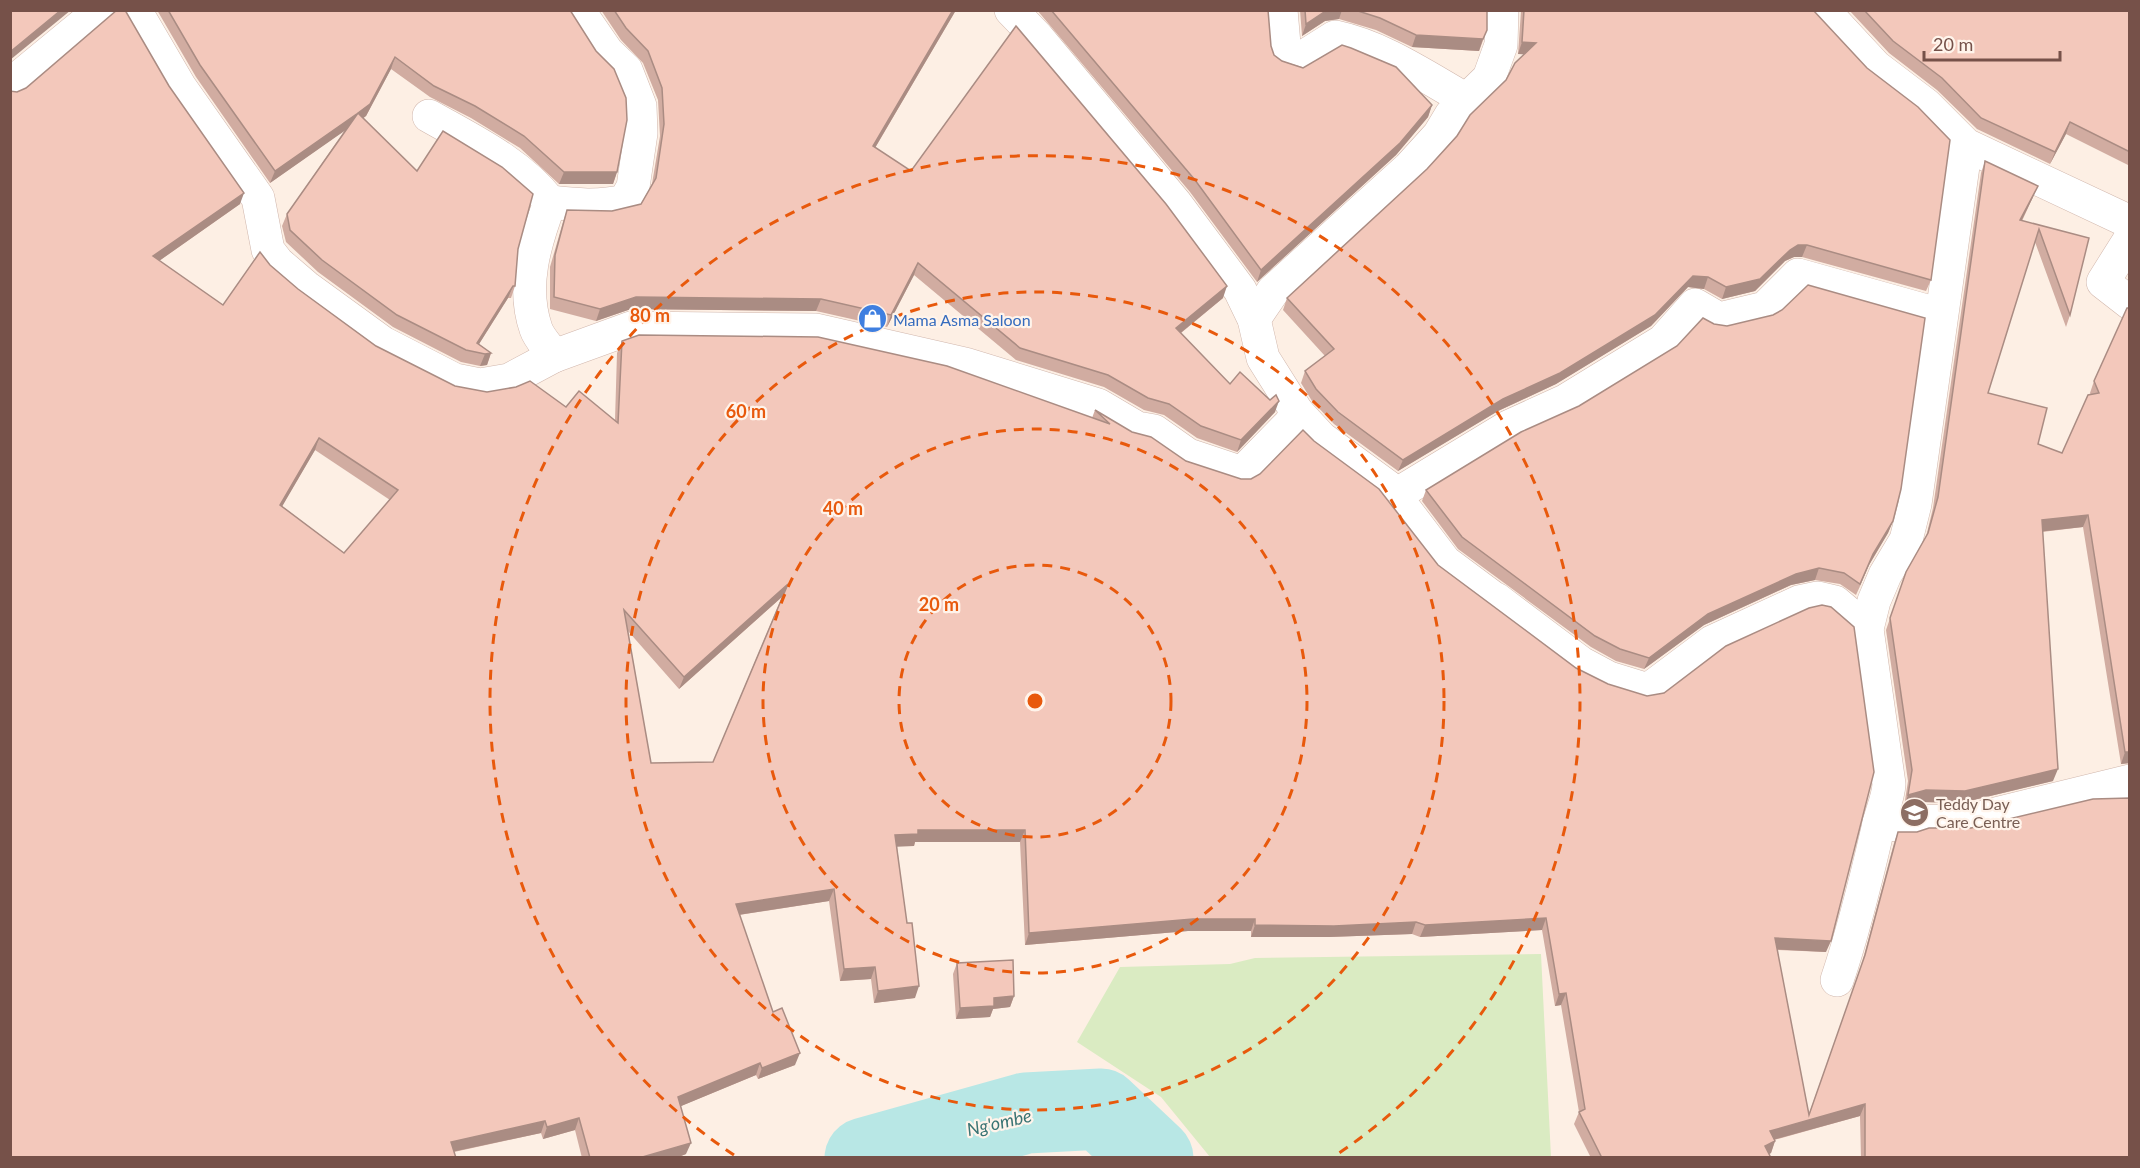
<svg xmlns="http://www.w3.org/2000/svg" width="2140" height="1168" viewBox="0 0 2140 1168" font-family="Lato,sans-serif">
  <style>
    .green { fill: #daebc2 }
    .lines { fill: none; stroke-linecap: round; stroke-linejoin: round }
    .river { stroke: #b8e7e5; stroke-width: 81 }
    .street-casing { stroke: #d1b7ad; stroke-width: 34 }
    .street { stroke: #fff; stroke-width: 33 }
    .wall { fill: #d1aca1; fill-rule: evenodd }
    .shaded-wall { fill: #aa8c83 }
    .building { fill: #f3c8bb; stroke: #aa8c83; stroke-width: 1.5; fill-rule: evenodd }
    .ring { fill: none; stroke: #e8590c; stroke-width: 3; stroke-dasharray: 10 8 }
    .labels { text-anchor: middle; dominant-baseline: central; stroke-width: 4.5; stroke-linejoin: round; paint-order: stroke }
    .shop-label { font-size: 16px; fill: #366cbe; stroke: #fff4eb; text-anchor: start }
    .education-label { font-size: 16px; fill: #785e54; stroke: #fff4eb; text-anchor: start }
    .water-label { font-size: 18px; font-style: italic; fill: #3a7474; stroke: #fff4eb }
    .centre { fill: #e8590c; stroke: #fff4eb; stroke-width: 3 }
    .ring-label { font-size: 18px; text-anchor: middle; font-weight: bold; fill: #e8590c; stroke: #fff4eb; stroke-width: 4.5; stroke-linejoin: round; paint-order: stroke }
  </style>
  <rect width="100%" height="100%" fill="#fdefe4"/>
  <path class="green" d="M1541,954l10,203h-341l-49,-60 -84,-55 43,-75 110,-3 25,-6z"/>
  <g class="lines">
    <path class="river" d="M865,1158l161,-45 75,-4 52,49"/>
    <defs>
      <g id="street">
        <path d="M135,10l45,77 78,111 10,52 10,13 28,24 77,56 72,37 25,5 29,-5 45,-24 77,-28 185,2 149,34 133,41 39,23 17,3 34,24 54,18 48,-49 7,-12"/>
        <path d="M1011,10l26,27 139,167 64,86 14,29 9,39 34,54 24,26 67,49 57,75 109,81 -58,-44 85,64 28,15 39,12 64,-48 87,-40 19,-4 17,4 32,27"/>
        <path d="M1281,10l4,46 12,5 38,-24c47,10 88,38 130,62"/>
        <path d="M1823,10l53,57 50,38 40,40 164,77"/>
        <path d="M10,85l91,-75"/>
        <path d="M429,116c44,25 89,46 121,86 -15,40 -29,84 -14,127 3,9 12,18 18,27"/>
        <path d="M550,202c26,3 49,5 75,-1l8,-14 8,-54 -1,-27 -14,-36 -19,-18 -29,-42"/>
        <path d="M2130,239l-27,43 27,21"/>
        <path d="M1254,319l19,-28 136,-123 30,-33 12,-20 38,-37 12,-33 1,-35"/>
        <path d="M1394,496l114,-69 57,-26 98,-60 32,-36 24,14 46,-11 33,-33 143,40"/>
        <path d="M1879,823l28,3 15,-5 41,1 167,-41"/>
        <path d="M1837,980c17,-50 29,-100 41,-152 3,-16 10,-28 11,-44l-22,-155 7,-28 11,-26 21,-35 9,-36 51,-359"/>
      </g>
    </defs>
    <use href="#street" class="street-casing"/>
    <use href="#street" class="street"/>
  </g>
  <g class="wall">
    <path d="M157,10h413l47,162 -4,12h-54l-39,-36 -49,-30 -41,-21 -39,-28 -25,47 -3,2 54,53 101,78 -3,37 -4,12h-3l-29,46 12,9 -4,12 -7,1 -19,-4 -68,-35 -75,-55 -32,-30 -4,-16 5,-12 58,-84 -75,53 -74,-106z"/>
    <path d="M601,10h355l-81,138 36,23 312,127 -42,35 49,51 45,28 -38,40 -40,-14 -33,-23 -20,-5 -40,-23 -88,-27 -102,-85 -27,52 -71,-16 -185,-2 -35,12 -46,-12v-42l13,-45 4,-12 45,1 29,-7 11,-20 8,-48 -2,-36 -15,-37 -22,-23z"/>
    <path d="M1037,10h231l3,36 3,9 8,6 150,44 -4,12 -32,38 -139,127 -67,-90z"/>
    <path d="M1300,10h187v20l-8,21 -67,-4 -36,-17 -37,-11 -14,2 -23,15z"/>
    <path d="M1813,10l118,270 -5,11 -124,-34h-8l-9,4 -30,30 -33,8 -18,-10 -16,-2 -37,39 -95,58 -58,27 -100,60 -64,-47 -22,-23 -11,-18 4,-12 20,-15 -42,-46 4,-12 140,-129 79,-89 18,-26h-6l3,-43z"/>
    <path d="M1849,10h281v156l-64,-32 -16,30 -73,-35 -40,-39 -48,-37z"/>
    <path d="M169,86l71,118 -81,57 64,44 47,-40 28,24 78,57 79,40 111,21 49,13 2,-67 5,-12 470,77 3,-8 37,22 54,29 252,104 388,387 -49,-2 32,164 52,-147 33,-124 4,-11 232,326h-269l-1,-42 -86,24 1,1 -4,12 -2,1 2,4h-180l-17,-34 5,-12 -18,-107 -6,1 -13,-76 -122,7 -8,-3 -83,3h-78v-6h-63l-163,14 -5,-103h-105l-1,4h-17l18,152 -41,5 -3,-24 -31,2 -11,-80 -90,14 34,97 22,53 -37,14 -2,-4 -75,31 5,48 -10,4h-94l-7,-28 -32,9 -2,-6 -87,19 -437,-1060zM315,450l75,50 -46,53 -62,-47zM782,597l-69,165 -62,1 -23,-132 51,58z"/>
    <path d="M1985,161l48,36 -11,24 67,17 -19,77 -4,12 -31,-85 -47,151 50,51 24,9 29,-58 -1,-2 4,-12 36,-73v455l-9,1 -38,-237 -41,5 11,249 -92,22 -39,-1 -18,5 4,-26 -22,-151 20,-58 20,-35 7,-29 48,-335z"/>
    <path d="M1426,490l467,31 -5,12 -19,32 -13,30 -16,-11 -25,-4 -24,5 -87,40 -60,44 -28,-8 -25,-14 -133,-98 -36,-48z"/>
    <path d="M957,963l57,33 -4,11 -17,2 -3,8 -34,2 -3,-45z"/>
  </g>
  <g class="shaded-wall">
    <path d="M61,10h10l-61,50v-8z"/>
    <path d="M953,10h3l-87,148 4,-12z"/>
    <path d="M1327,10h15l-3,9 -14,2 -23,15 4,-12z"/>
    <path d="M1416,35l67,4 -4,12 -67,-4z"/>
    <path d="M1522,42l14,1 -4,12 -14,-1z"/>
    <path d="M395,57l-4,12 -25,47 -12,9 4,-12z"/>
    <path d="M1432,105l-4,12 -32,38 -139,127 4,-12z"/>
    <path d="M358,113l-5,12 -83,58 5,-12z"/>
    <path d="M2070,122l-4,12 -16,30 5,-12z"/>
    <path d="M564,172h53l-4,12h-54z"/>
    <path d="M2038,186l-5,11 -17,35 4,-12z"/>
    <path d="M244,193l-4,11 -91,64 4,-12z"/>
    <path d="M1798,245h9l-5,12h-8l-9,4 -30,30 -33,8 4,-12z"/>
    <path d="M918,263l-4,12 -27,52 4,-12z"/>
    <path d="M1693,276l15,1 -4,12 -16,-2 -37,39 -95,58 -58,27 -100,60 5,-11z"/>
    <path d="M513,286l-5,12 -34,54 3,-9z"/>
    <path d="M1227,286l-4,12 -51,42 4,-12z"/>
    <path d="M636,297l185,2 -5,12 -185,-2 -35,12 4,-12z"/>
    <path d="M491,353l-4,12 -7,1 5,-12z"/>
    <path d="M1279,401l-4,11 -38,40 4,-12z"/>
    <path d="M319,438l-4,12 -39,67 4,-12z"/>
    <path d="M2088,515l-5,12 -46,5 5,-12z"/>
    <path d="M1893,521l-5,12 -19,32 -13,30 17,-41z"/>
    <path d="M1819,568l-4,12 -24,5 -87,40 -60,44 5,-11 59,-44 88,-40z"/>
    <path d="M788,584l-5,12 -104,93 5,-12z"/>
    <path d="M2125,752h5v11l-9,1z"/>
    <path d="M2058,769l-5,12 -92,22 -39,-1 -18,5 4,-12 18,-5z"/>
    <path d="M918,830h107l-5,12h-105l-1,4 -23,1 4,-12z"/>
    <path d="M834,889l-5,12 -98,15 5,-12z"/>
    <path d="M1546,918l-4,12 -122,7 5,-12z"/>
    <path d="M1193,919h62l-4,12h-63l-163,14 4,-12z"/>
    <path d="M1416,922l-4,12 -83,3h-78l4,-12z"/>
    <path d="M1775,938l56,3 -5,11 -56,-3z"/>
    <path d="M875,967l-4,12 -31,2 4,-12z"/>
    <path d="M919,986l-4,12 -41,5 4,-12z"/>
    <path d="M1566,993l-5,12 -6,1 4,-12z"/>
    <path d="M1014,996l-4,11 -17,2 -3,8 -34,2 4,-11 34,-10z"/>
    <path d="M800,1053l-5,12 -37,14 4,-11z"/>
    <path d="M760,1063l-4,12 -82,34 4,-12z"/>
    <path d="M1865,1104l-5,12 -95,26 5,-11z"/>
    <path d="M579,1118l-4,12 -32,9 4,-12z"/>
    <path d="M545,1121l-4,12 -94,20 4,-11z"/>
    <path d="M1775,1141l-4,12 -9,5 3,-12z"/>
    <path d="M691,1143l-5,11 -10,4h-37z"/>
  </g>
  <g class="building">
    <path d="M10,10h51l-51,42z"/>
    <path d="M117,10h8l44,76 75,107 -91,63 70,49 37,-53 10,13 28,24 78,57 79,40 32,6 29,-5 14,-6 36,26 13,-16 39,32 4,-82 17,-6 179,2 129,29 163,58 -15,-14 37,22 19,5 35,24 55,18h10l9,-5 43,-44 11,11 65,48 59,76 138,103 32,16 39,12 17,-3 62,-47 83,-38 13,-3 9,2 23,20 20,145 -43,169 -56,-3 34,177 56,-160 33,-123h19l12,-4h42l122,-29 37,-1v360h-265v-54l-95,27 5,10 -10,5 6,12h-169l-23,-46 6,-3 -19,-116 -7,1 -13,-76 -121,7 -9,-3 -82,4 -79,-1v-6h-62l-164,14 -4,-103h-107v4l-23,1 12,88h5l7,63 -41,5 -3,-24 -31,2 -10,-80 -98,15 37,108 9,-4 18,45 -38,15 -2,-5 -82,34 13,46 -52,15h-49l-11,-40 -32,9 -2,-6 -94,21 5,16h-446v-1067l7,1 9,-4zM319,438l79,52 -54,63 -64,-48zM788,584l-75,178 -62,1 -27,-153 60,67z"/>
    <path d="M168,10h402l26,41 18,18 12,29 1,22 -10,52h-53l-40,-36 -49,-30 -41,-20 -39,-29 -25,47 -12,9 59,58 26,-40 59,36 31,27 -15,55 -3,37h-2l-36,57 14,10 -6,1 -19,-4 -69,-35 -75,-55 -32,-30 -3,-16 71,-101 -83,58 -75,-106z"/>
    <path d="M614,10h339l-80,136 38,25 105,-145 150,178 61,82 -51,42 54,56 10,-12 30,28 6,-5 3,6 -38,39 -40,-14 -32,-22 -21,-6 -40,-23 -88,-27 -102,-85 -27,52 -70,-16 -185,-2 -36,12 -46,-12 1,-42 12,-45 45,1 29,-7 15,-26 8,-54 -2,-36 -14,-37 -22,-23z"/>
    <path d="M1051,10h217l3,36 3,9 8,6 21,7 39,-23 9,3 45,19 36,38 -32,38 -139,127 -66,-90z"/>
    <path d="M1305,10h22l-21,14z"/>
    <path d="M1355,10h132v20l-4,9 -67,-4 -36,-17z"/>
    <path d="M1524,10h289l54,58 51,39 32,33 -19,140 -124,-35h-9l-8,5 -30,29 -34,8 -18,-10 -15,-1 -38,39 -95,58 -57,26 -100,61 -65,-48 -22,-23 -11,-18 29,-22 -47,-51 140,-129 30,-33 13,-21 36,-35 9,-17 21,-20 -14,-1z"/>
    <path d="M1864,10h266v142l-60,-30 -15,30 -74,-34 -39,-40 -49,-37z"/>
    <path d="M1985,161l53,25 -18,34 69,18 -19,77 -31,-86 -51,164 59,15 -9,36 24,9 26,-58 11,-2 -5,-12 33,-73h3v444h-5l-37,-237 -46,5 16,249 -93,22 -39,-1 -18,5 4,-25 -22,-152 16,-46 22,-39 10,-36z"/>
    <path d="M1808,285l117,33 -24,171 -8,32 -20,33 -13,30 -16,-11 -25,-5 -23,6 -88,40 -59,44 -29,-9 -25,-13 -133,-99 -36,-47 95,-58 58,-26 98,-60 26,-28 11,6 13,2 46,-11 9,-5z"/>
    <path d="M1013,960l1,36 -20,2v8l-34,2 -3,-45z"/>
  </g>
  <g class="ring">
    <circle cx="1035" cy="701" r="136"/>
    <circle cx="1035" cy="701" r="272"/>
    <circle cx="1035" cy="701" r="409"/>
    <path d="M734 1155A545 545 0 1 1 1336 1155"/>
  </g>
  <defs>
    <symbol id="shop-disc" viewBox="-11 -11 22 22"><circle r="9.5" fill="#3f7fe0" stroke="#fff4eb"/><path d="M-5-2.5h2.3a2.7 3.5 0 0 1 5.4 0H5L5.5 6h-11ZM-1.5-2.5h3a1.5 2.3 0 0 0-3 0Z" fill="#fff"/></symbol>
    <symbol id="school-disc" viewBox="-11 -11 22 22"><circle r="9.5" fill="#8d6e63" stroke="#fff4eb"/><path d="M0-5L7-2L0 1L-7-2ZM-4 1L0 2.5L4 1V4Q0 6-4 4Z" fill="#fff"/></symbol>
  </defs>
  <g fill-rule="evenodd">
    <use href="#shop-disc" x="856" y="302" width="33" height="33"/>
    <use href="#school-disc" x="1898" y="796" width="33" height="33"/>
  </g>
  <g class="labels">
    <g class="shop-label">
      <text x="893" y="319">Mama Asma Saloon</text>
    </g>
    <g class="education-label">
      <text x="1936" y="803">Teddy Day<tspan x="1936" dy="18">Care Centre</tspan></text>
    </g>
    <g class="water-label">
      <text transform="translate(999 1122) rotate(-13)">Ng'ombe</text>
    </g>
  </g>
  <circle cx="1035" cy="701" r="9" class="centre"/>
  <g class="ring-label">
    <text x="650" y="322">80 m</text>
    <text x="746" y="418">60 m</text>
    <text x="843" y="515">40 m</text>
    <text x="939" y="611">20 m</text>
  </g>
  <rect width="2140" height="1168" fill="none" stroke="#765149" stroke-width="24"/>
  <path d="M1924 51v9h136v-9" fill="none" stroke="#765149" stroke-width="3"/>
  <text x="1933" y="51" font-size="18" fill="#765149" stroke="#fff4eb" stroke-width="4.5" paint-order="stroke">20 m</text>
</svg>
